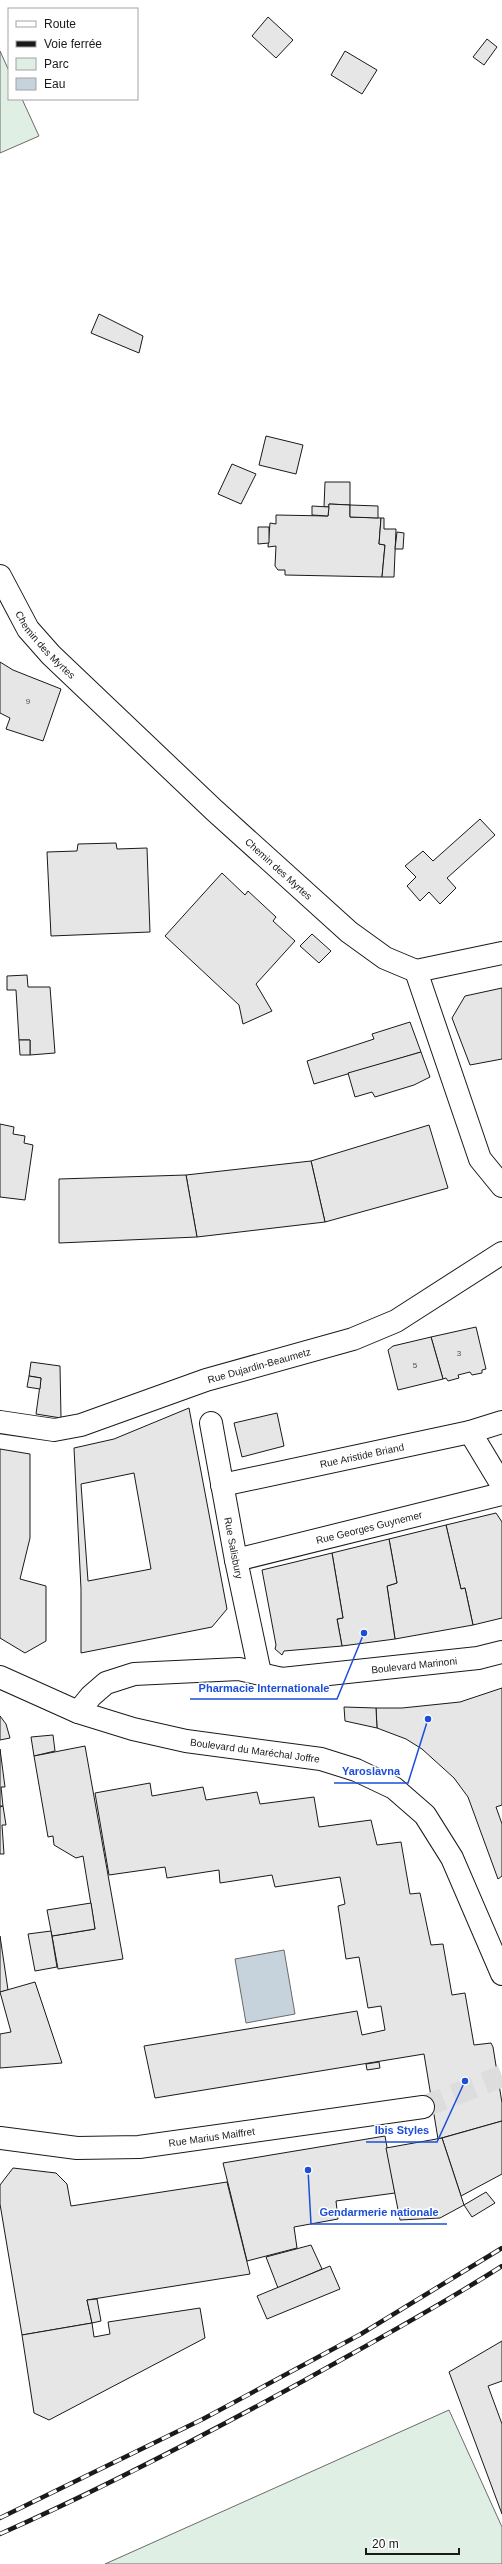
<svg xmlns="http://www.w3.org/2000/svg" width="502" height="2564" viewBox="0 0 502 2564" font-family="Helvetica,sans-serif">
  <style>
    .green { fill: #e0efe3; stroke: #6a6a6a }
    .water { fill: #c6d2dc; stroke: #6a6a6a }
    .building { fill: #e6e6e6; stroke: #1a1a1a; fill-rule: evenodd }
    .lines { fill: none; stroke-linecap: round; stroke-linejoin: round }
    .minor-tunnel { stroke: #ddd; stroke-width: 22; stroke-dasharray: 22 11; stroke-linecap: butt }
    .minor-casing { stroke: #1a1a1a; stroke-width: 24 }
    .major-casing { stroke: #1a1a1a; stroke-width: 24 }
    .minor { stroke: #fff; stroke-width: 22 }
    .major { stroke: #fff; stroke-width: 22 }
    .rail-casing { stroke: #1a1a1a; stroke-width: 4.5 }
    .rail { stroke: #fff; stroke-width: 3; stroke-dasharray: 9; stroke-linecap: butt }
    .labels { text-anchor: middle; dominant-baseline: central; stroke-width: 3; stroke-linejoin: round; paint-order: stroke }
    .number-label { font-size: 8px; fill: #4d4d4d }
    .street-label { font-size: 10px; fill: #1a1a1a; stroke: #fff }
    .leader { fill: none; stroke: #1d4ed8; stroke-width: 1.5 }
    .callout-dot { fill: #1d4ed8; stroke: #fff; stroke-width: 1.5 }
    .callout-label { font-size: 11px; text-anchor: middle; font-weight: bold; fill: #1d4ed8; stroke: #fff; stroke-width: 3; stroke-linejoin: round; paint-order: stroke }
  </style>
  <rect width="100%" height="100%" fill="#fff"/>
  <g class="green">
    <path d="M0,51l9,20v28h13l17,37 -39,17z"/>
    <path d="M449,2410l53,117v37h-397z"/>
  </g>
  <path class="water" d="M284,1950l11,64 -49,9 -11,-64z"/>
  <g class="building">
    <path d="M268,17l25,23 -17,18 -24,-22z"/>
    <path d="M487,39l10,8 -13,18 -11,-8z"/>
    <path d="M345,51l32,19 -15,24 -31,-19z"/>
    <path d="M99,314l44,22 -4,17 -48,-20z"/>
    <path d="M266,436l37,9 -7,29 -37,-9z"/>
    <path d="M232,464l24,10 -15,30 -23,-10z"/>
    <path d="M325,482h25v23l-21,-1v3h-5z"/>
    <path d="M329,504l21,1v12l31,1 -2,26 6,1 -3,32 -97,-2v-5h-7l-3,-4 1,-20 -8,1 2,-24 6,1v-9l52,1z"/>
    <path d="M350,505l28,1v12l-28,-1z"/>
    <path d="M312,506l17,1 -1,9 -16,-1z"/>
    <path d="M381,518h3v11h12l-2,48h-12l3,-32 -6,-1z"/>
    <path d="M258,527h11v16l-11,1z"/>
    <path d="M397,532l7,1 -1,16h-8z"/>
    <path d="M0,662l13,8 48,19 -18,52 -37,-12 4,-11 -10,-5z"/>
    <path d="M480,819l15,16 -48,43 9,10 -16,16 -11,-12 -9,9 -13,-15 9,-9 -11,-11 18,-15 10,10z"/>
    <path d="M116,843l1,6 30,-1 3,84 -99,4 -4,-84 30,-1 1,-7z"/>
    <path d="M222,873l23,22 3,-4 28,26 -3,4 22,20 -39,43 16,27 -29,13 -4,-19 -74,-69z"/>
    <path d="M312,934l19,17 -12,12 -19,-17z"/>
    <path d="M27,975l1,12h22l5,66 -25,2v-15h-11l-3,-50h-9v-14z"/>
    <path d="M502,988v71l-32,6 -18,-47 13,-22z"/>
    <path d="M410,1022l11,30 -107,32 -7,-23 67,-22 -2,-5z"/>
    <path d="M19,1040h11v15h-10z"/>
    <path d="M421,1052l9,25 -16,8 -39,12 -3,-5 -17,5 -7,-24z"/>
    <path d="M0,1124l14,3 -1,7 12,2 -1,7 9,2 -8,55 -25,-3z"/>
    <path d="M429,1125l19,63 -123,34 -14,-61z"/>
    <path d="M311,1161l14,61 -128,15 -11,-62z"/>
    <path d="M186,1175l11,62 -138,6v-64z"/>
    <path d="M476,1327l10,42 -4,1v3l-10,2 -2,-3 -12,3 1,3 -11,3 -2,-3 -3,1 -12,-42z"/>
    <path d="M431,1337l12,42 -45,11 -10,-40 5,-4z"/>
    <path d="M31,1362l29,4 1,52 -25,-4 5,-36 -12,-2z"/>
    <path d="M29,1376l12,2 -1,11 -13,-2z"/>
    <path d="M189,1408l38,201 -15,18 -131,26v-64l-7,-141 40,-9zM134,1473l17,96 -63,12 -7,-97z"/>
    <path d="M277,1413l7,33 -42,11 -8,-34z"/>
    <path d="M0,1449l30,5v84l-10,41 26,7v55l-21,12 -25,-15z"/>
    <path d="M496,1513l6,9v96l-29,7 -8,-37 -4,1 -15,-64z"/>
    <path d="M446,1525l15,64 4,-1 8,37 -78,14 -8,-53 10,-3 -8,-44z"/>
    <path d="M389,1539l8,44 -10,3 8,53 -53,7 -5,-27 6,-1 -11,-65z"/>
    <path d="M332,1553l11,65 -6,1 5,27 -58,5 -2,4 -7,-6 1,-4 -14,-75z"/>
    <path d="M502,1688v117l-6,2 6,17v52l-4,3 -30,-82 -14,-19 -32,-29 -16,-10 -29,-11 -1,-20h26l58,-6z"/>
    <path d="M344,1707l32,1 1,20 -32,-7z"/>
    <path d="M0,1716l6,8 4,14 -10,2z"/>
    <path d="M53,1735l2,16 -21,5 -3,-19z"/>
    <path d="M85,1746l38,213 -65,10 -6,-33 43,-7 -12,-73 -7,2 -22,-13 -1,-9 -5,1 -14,-81z"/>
    <path d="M0,1749l5,38h-4l2,19h-3z"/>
    <path d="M150,1783l2,13 51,-9 3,13 51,-8 3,12 54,-7 5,30 52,-7 6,25 24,-3 9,52 10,-1 11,52 12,-1 9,51 13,-2 9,52 17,-2 2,4 9,56v18l-64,18 -14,-85 -269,44 -11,-52 213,-35 5,24 23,-5 -4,-24 -13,2 -9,-51 -13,2 -8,-53 7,-2 -5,-27 -65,10 -3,-12 -52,8 -1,-13 -52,8 -2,-11 -56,8 -14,-82z"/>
    <path d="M3,1806l3,19h-4l2,29h-4v-47z"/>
    <path d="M91,1903l4,26 -43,7 -5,-26z"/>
    <path d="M51,1931l6,36 -22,4 -7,-37z"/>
    <path d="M0,1936l8,54 -8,2z"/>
    <path d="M35,1982l27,81 -62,5v-34l11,-2 -11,-40z"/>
    <path d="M379,2062l1,6 -13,2 -1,-6z"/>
    <path d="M502,2121v53l-41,22 -19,-58z"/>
    <path d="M385,2136l10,57 -59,8 2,18 -44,8 3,21 -50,13 -24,-98z"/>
    <path d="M442,2138l22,67 -24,13 -40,2 -14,-72z"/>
    <path d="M13,2168l43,5 11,11 4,22 156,-24 23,92 -163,26 5,23 -70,12 -22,-131v-19z"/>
    <path d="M486,2192l9,11 -23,14 -8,-12z"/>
    <path d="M311,2245l11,24 -44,19 -12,-31z"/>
    <path d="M330,2266l10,23 -73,30 -10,-23z"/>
    <path d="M97,2299l4,22 -9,2 -5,-23z"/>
    <path d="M200,2308l5,30 -156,82 -15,-7 -12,-78 70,-12 2,14 16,-3 -2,-12z"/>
    <path d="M502,2341v40l-14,5 14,38v90l-53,-142z"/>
  </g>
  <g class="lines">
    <path class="minor-tunnel" d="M423,2107l79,-31"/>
    <defs>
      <g id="minor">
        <path id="s1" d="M0,576l28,53 23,26 163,155 135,122 36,26 31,13 86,-18"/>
        <path d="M416,971l64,188 22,27"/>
        <path id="s2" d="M0,1422l54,8 27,-5 125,-45 147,-41 43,-18 106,-68"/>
        <path id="s3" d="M211,1423l25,137 24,113"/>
        <path d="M470,1432l32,53"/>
        <path id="s4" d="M222,1485l248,-53 32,-10"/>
        <path id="s5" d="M236,1560l266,-66"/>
        <path id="s6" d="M78,1712l13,-16 15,-13 28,-9 105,-5 43,10 196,-21 24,-6"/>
        <path id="s7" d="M0,2138l77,10 62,-1 284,-40"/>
      </g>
      <g id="major">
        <path id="s8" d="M0,1677l78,35 55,17 53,12 135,18 35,11 38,18 31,27 27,43 50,116"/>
      </g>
    </defs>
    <use href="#minor" class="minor-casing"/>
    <use href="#major" class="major-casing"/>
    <use href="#minor" class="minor"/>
    <use href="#major" class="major"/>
    <defs>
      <g id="rail">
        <path d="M0,2518l203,-99 158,-85 141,-86"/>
        <path d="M0,2534c104,-46 205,-99 305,-154 66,-37 133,-73 197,-114"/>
      </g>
    </defs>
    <use href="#rail" class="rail-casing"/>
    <use href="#rail" class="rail"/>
  </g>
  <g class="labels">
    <g class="number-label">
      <text x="28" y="701">9</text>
      <text x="459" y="1353">3</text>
      <text x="415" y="1365">5</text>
    </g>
    <g class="street-label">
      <text stroke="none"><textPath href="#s1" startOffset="83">Chemin des Myrtes</textPath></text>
      <text stroke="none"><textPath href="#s1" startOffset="407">Chemin des Myrtes</textPath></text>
      <text stroke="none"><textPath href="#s2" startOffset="270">Rue Dujardin-Beaumetz</textPath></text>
      <text stroke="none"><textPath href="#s4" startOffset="143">Rue Aristide Briand</textPath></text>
      <text stroke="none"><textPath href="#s5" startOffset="137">Rue Georges Guynemer</textPath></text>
      <text stroke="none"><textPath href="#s3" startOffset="127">Rue Salisbury</textPath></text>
      <text stroke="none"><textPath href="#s6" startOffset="352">Boulevard Marinoni</textPath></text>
      <text stroke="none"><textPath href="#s8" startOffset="267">Boulevard du Maréchal Joffre</textPath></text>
      <text stroke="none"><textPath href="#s7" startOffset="213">Rue Marius Maiffret</textPath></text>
    </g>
  </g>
  <path class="leader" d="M364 1633L337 1699H190M428 1719L408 1783H334M465 2081L437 2142H366M308 2170L311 2224H447"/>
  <g class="callout-dot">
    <circle cx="364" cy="1633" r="4"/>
    <circle cx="428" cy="1719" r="4"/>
    <circle cx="465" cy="2081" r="4"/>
    <circle cx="308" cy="2170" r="4"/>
  </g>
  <g class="callout-label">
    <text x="264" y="1692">Pharmacie Internationale</text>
    <text x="371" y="1775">Yaroslavna</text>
    <text x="402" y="2134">Ibis Styles</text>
    <text x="379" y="2216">Gendarmerie nationale</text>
  </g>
  <rect x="8" y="8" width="130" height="92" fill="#ffffff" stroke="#a3a3a3"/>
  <rect x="16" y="21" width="20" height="6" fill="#ffffff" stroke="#a3a3a3"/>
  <text x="44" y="28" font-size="12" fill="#1a1a1a">Route</text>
  <rect x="16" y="41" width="20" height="6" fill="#1a1a1a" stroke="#a3a3a3"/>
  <text x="44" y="48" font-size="12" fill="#1a1a1a">Voie ferrée</text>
  <rect x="16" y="58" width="20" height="12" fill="#e0efe3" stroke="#a3a3a3"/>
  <text x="44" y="68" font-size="12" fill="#1a1a1a">Parc</text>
  <rect x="16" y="78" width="20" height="12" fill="#c6d2dc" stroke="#a3a3a3"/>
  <text x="44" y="88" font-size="12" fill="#1a1a1a">Eau</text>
  <path d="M366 2548v6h93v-6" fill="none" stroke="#1a1a1a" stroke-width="2"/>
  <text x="372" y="2548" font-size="12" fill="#1a1a1a" stroke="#ffffff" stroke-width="3" paint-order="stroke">20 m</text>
</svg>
